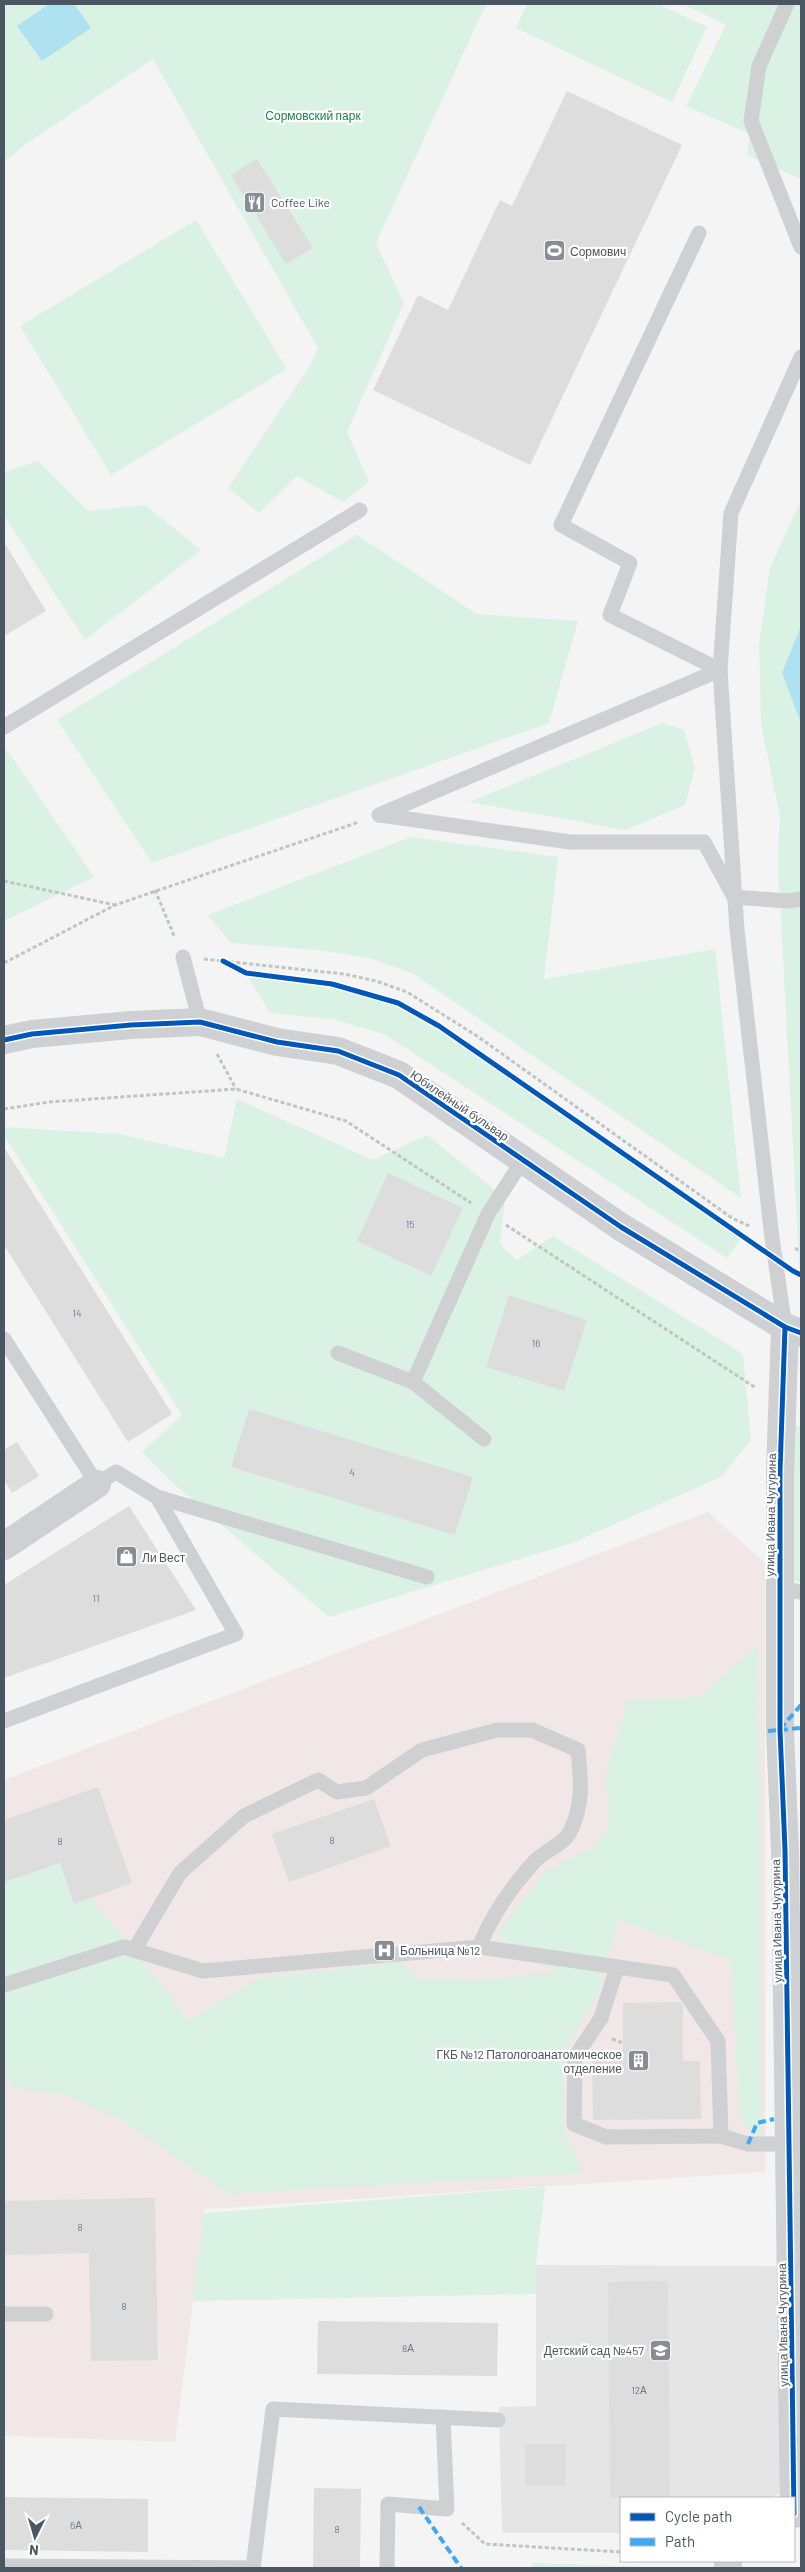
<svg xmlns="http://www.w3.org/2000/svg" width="805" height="2572" viewBox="0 0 805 2572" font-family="Barlow,sans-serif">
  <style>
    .education { fill: #e6e5e6 }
    .medical { fill: #f1e7e6 }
    .green { fill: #d9f2e3 }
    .water { fill: #aee2f0 }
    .building { fill: #ddddde }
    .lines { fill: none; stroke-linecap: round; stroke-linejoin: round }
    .path { stroke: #bcc7c4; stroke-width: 3; stroke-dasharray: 4 2.5; stroke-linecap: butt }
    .lane { stroke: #ced0d2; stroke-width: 15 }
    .street { stroke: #ced0d2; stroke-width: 28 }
    .secondary { stroke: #ced0d4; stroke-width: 28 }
    .quiet { stroke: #3fa9f5; stroke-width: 4; stroke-dasharray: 8 4; stroke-linecap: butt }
    .cycleway-casing { stroke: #fff; stroke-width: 8 }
    .cycleway { stroke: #0057b8; stroke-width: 5 }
    .labels { text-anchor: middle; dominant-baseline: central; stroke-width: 4.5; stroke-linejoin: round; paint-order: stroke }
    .number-label { font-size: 10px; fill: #707881 }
    .park-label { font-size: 12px; fill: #17864f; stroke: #fff }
    .poi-label { font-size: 12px; fill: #4a5661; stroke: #fff; text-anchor: start }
    .street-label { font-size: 12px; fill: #4a5661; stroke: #fff }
  </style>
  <rect width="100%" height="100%" fill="#f4f4f4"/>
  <path class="education" d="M536,2265l249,1v225l-15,7h-149v35h-119l-3,-126 37,-1z"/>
  <path class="medical" d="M708,1512l57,51v609l-560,37 -30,233 -171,-6v-656z"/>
  <g class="green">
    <path d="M4,4h482l-110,239 28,60 -57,129 22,50 -26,20 -46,-26 -38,37 -31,-25 82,-122 8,-18 -165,-289 -127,85 -22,18z"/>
    <path d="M527,4h131l49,23 -35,75 -156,-74z"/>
    <path d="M683,4h118v175l-54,-24 3,-21 -64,-28 40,-81z"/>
    <path d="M196,220l91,149 -176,106 -91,-149z"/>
    <path d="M38,461l50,50 57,-6 56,45 -116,90 -81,-124v-44z"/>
    <path d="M801,500v796l-23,-434 2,-45 -19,-94 -2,-78 11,-77z"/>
    <path d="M357,535l120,79 101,7 -29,102 -397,140 -95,-143z"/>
    <path d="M663,723l21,7 11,38 -10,37 -59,25 -157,-28z"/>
    <path d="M7,750l87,127 -90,44v-169z"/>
    <path d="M411,837l147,20 -14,122 171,-30 26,249 -329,-225 -43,-15 -52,-8 -86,-7 -23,-28z"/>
    <path d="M246,973l86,11 66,19 41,23 304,210 -16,22 -343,-224 -52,-15 -62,-6z"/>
    <path d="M237,1099l136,61 54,-25 78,63 -5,46 17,16 36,-24 190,118 8,86 -30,37 -149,66 -243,74 -154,-132 -33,-33 40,-37 -175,-275 -3,2v-15l115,7 105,24z"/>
    <path d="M794,1424l7,3v155l-10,-2z"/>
    <path d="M758,1645l3,494 -20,-17 -11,-163 -111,-39 -20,72 -35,58v80l20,43 -355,21 -107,-74 -56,-25 -54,-8 -8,-17v-188l56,-19 74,87 55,71 68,-42 144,-17 18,17 62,1 77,-8 -63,-37 51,-64 49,-24 15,-20 -5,-52 23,-74 71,-4z"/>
    <path d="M545,2187l-9,78v29l-343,7 11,-88z"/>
    <path d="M532,2563l121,4v1h-121z"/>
  </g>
  <g class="water">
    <path d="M49,4h25l17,24 -49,33 -25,-35z"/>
    <path d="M801,626v97l-19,-50z"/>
  </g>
  <g class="building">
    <path d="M567,91l115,54 -152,320 -157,-75 45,-95 30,15 52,-110 12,6z"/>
    <path d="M257,159l56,89 -27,16 -55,-89z"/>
    <path d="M4,542l42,69 -42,25z"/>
    <path d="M4,1147l168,267 -44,28 -124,-197z"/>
    <path d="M388,1173l75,35 -32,68 -74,-35z"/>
    <path d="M509,1295l78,25 -23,71 -78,-24z"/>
    <path d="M249,1409l224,68 -18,58 -224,-68z"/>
    <path d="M17,1442l22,34 -27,17 -8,-13v-30z"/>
    <path d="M129,1506l67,104 -192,68v-93z"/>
    <path d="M98,1787l34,96 -58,21 -14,-41 -56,19v-62z"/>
    <path d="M374,1799l17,47 -102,36 -17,-48z"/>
    <path d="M680,2002l3,4v55h17l1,58 -108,1 -1,-67h31v-50z"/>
    <path d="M155,2198l3,162 -67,1 -2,-108 -85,2v-54z"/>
    <path d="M668,2281l2,217h-60l-2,-216z"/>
    <path d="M318,2321l180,2 -1,53 -180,-2z"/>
    <path d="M525,2444h41v42l-41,-1z"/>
    <path d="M314,2488l47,1 -1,79h-47z"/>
    <path d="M4,2497l144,2v53l-144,-2z"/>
  </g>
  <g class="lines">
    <g class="path">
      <path d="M4,881l111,24"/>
      <path d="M155,890l20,48"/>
      <path d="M204,959l140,15 32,7 31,11 70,44 255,182 19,9"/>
      <path d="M4,963l111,-58 244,-83"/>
      <path d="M217,1054l19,35"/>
      <path d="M4,1109l45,-7 187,-13 110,32 125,82"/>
      <path d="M506,1225l250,163"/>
      <path d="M795,1248l6,4"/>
      <path d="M612,2039l11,4"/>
      <path d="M462,2523l23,21 136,8"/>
    </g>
    <g class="lane">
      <path d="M787,4l-28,62 -8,55 50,126"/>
      <path d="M4,727l356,-217"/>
      <path d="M379,815l341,-145 -110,-55 20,-52 -69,-38 138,-292"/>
      <path d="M380,815l190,27h134l30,55 53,4 14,-2"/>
      <path d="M183,957l17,65"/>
      <path d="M785,1327l-13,-89 -35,-308 -17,-260 11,-157 70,-156"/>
      <path d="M4,1339l93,145 19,-12 41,25 79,137 -232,87"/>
      <path d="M338,1353l75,29"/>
      <path d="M484,1439l-71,-57 75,-168 35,-54"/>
      <path d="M157,1497l270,80"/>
      <path d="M779,1588l22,4"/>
      <path d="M134,1950l46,-77 64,-57 74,-36 19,12 29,-4 56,-38 75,-20h35l46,20c3,31 6,52 -8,82 -6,12 -26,19 -35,29 -24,26 -43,54 -56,86"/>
      <path d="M4,1985l120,-38 79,24 276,-24 194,28 45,66 3,95 -115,1 -32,-13 1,-67 26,-39 16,-51"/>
      <path d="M721,2136l27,8h41"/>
      <path d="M4,2314h42"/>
      <path d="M4,2566l249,2"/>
      <path d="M253,2568l20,-159 225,11"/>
      <path d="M387,2568l1,-64 59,5 -4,-92"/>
    </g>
    <g class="street">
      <path d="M785,1327l-5,144v259l5,120 9,664"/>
      <path d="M4,1546l93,-62"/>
      <path d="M728,2568v-7"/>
    </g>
    <path class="secondary" d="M4,1040l28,-6 99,-9 69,-3 77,20 61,9 61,24 222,152 164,100 16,6"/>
    <g class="quiet">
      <path d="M780,1729l21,-24"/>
      <path d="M768,1731l33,-3"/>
      <path d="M748,2144l9,-21 17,-4"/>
      <path d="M419,2507l42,61"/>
    </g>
    <defs>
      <g id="cycleway">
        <path d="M223,961l23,12 86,11 66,19 41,23 354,245 8,4"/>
        <path d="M4,1040l28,-6 99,-9 69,-3 77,20 61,9 61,24 222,152 164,100 16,6"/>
        <path d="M785,1327l-5,144v259l5,120 9,664"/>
      </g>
    </defs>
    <use href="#cycleway" class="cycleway-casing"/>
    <use href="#cycleway" class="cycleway"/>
  </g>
  <defs>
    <symbol id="restaurant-square" viewBox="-11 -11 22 22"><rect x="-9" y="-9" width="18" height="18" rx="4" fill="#868d94" stroke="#fff"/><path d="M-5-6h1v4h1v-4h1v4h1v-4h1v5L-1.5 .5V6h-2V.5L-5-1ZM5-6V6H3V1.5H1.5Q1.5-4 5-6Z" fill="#fff"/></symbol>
    <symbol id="stadium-square" viewBox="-11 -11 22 22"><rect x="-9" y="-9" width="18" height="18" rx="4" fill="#868d94" stroke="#fff"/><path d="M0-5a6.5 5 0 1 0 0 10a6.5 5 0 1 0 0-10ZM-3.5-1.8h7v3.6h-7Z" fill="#fff"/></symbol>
    <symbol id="shop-square" viewBox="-11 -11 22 22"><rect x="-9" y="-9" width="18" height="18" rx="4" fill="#868d94" stroke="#fff"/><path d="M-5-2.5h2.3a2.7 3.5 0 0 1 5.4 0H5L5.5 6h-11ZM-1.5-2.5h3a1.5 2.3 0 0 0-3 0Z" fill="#fff"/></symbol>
    <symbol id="hospital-square" viewBox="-11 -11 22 22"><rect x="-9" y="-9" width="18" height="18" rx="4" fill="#868d94" stroke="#fff"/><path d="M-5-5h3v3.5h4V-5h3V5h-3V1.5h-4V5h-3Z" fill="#fff"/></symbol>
    <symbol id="building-square" viewBox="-11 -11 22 22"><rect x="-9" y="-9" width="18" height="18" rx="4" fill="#868d94" stroke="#fff"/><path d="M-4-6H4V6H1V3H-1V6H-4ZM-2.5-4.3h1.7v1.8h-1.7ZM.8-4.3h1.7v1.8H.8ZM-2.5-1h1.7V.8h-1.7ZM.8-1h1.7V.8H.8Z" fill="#fff"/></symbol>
    <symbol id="school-square" viewBox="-11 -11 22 22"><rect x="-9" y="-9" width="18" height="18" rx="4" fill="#868d94" stroke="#fff"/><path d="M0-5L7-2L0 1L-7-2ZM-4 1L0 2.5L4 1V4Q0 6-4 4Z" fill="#fff"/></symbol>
  </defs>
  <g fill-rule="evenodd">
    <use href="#restaurant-square" x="242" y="190" width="25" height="25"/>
    <use href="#stadium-square" x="542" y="238" width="25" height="25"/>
    <use href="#shop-square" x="114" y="1544" width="25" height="25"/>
    <use href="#hospital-square" x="372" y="1938" width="25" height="25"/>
    <use href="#building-square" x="626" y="2048" width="25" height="25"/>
    <use href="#school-square" x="648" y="2338" width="25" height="25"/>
  </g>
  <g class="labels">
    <g class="number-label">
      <text x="410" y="1224">15</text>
      <text x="77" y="1313">14</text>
      <text x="536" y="1343">16</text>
      <text x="352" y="1472">4</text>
      <text x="96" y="1598">11</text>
      <text x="332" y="1840">8</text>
      <text x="60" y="1841">8</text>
      <text x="80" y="2227">8</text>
      <text x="124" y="2306">8</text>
      <text x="408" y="2348">8А</text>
      <text x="639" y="2390">12А</text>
      <text x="76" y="2525">6А</text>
      <text x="337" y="2529">8</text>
    </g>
    <g class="park-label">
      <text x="313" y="115">Сормовский парк</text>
    </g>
    <g class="poi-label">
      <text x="271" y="202">Coffee Like</text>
      <text x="570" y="251">Сормович</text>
      <text x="142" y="1557">Ли Вест</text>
      <text x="400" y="1950">Больница №12</text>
      <text x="622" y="2054" text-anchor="end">ГКБ №12 Патологоанатомическое<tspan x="622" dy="14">отделение</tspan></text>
      <text x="644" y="2350" text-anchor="end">Детский сад №457</text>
    </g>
    <g class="street-label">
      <text transform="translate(460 1105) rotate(34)">Юбилейный бульвар</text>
      <text transform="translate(770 1515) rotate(-89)">улица Ивана Чугурина</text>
      <text transform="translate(776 1921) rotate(-91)">улица Ивана Чугурина</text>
      <text transform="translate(782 2325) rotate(-91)">улица Ивана Чугурина</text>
    </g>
  </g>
  <rect width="805" height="2572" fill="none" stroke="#4a5661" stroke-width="10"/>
  <rect x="620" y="2497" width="175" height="65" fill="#ffffff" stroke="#b7bbc0"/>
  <rect x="630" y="2513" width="25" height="8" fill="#0057b8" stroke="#b7bbc0"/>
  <text x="665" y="2522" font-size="15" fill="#4a5661">Cycle path</text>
  <rect x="630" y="2538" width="25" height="8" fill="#3fa9f5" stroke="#b7bbc0"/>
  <text x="665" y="2547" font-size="15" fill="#4a5661">Path</text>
  <g transform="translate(35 2537) rotate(185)" stroke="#ffffff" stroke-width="4" paint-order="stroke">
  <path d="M0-4L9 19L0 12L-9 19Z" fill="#4a5661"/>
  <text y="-8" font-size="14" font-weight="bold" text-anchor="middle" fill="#4a5661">N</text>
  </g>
</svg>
